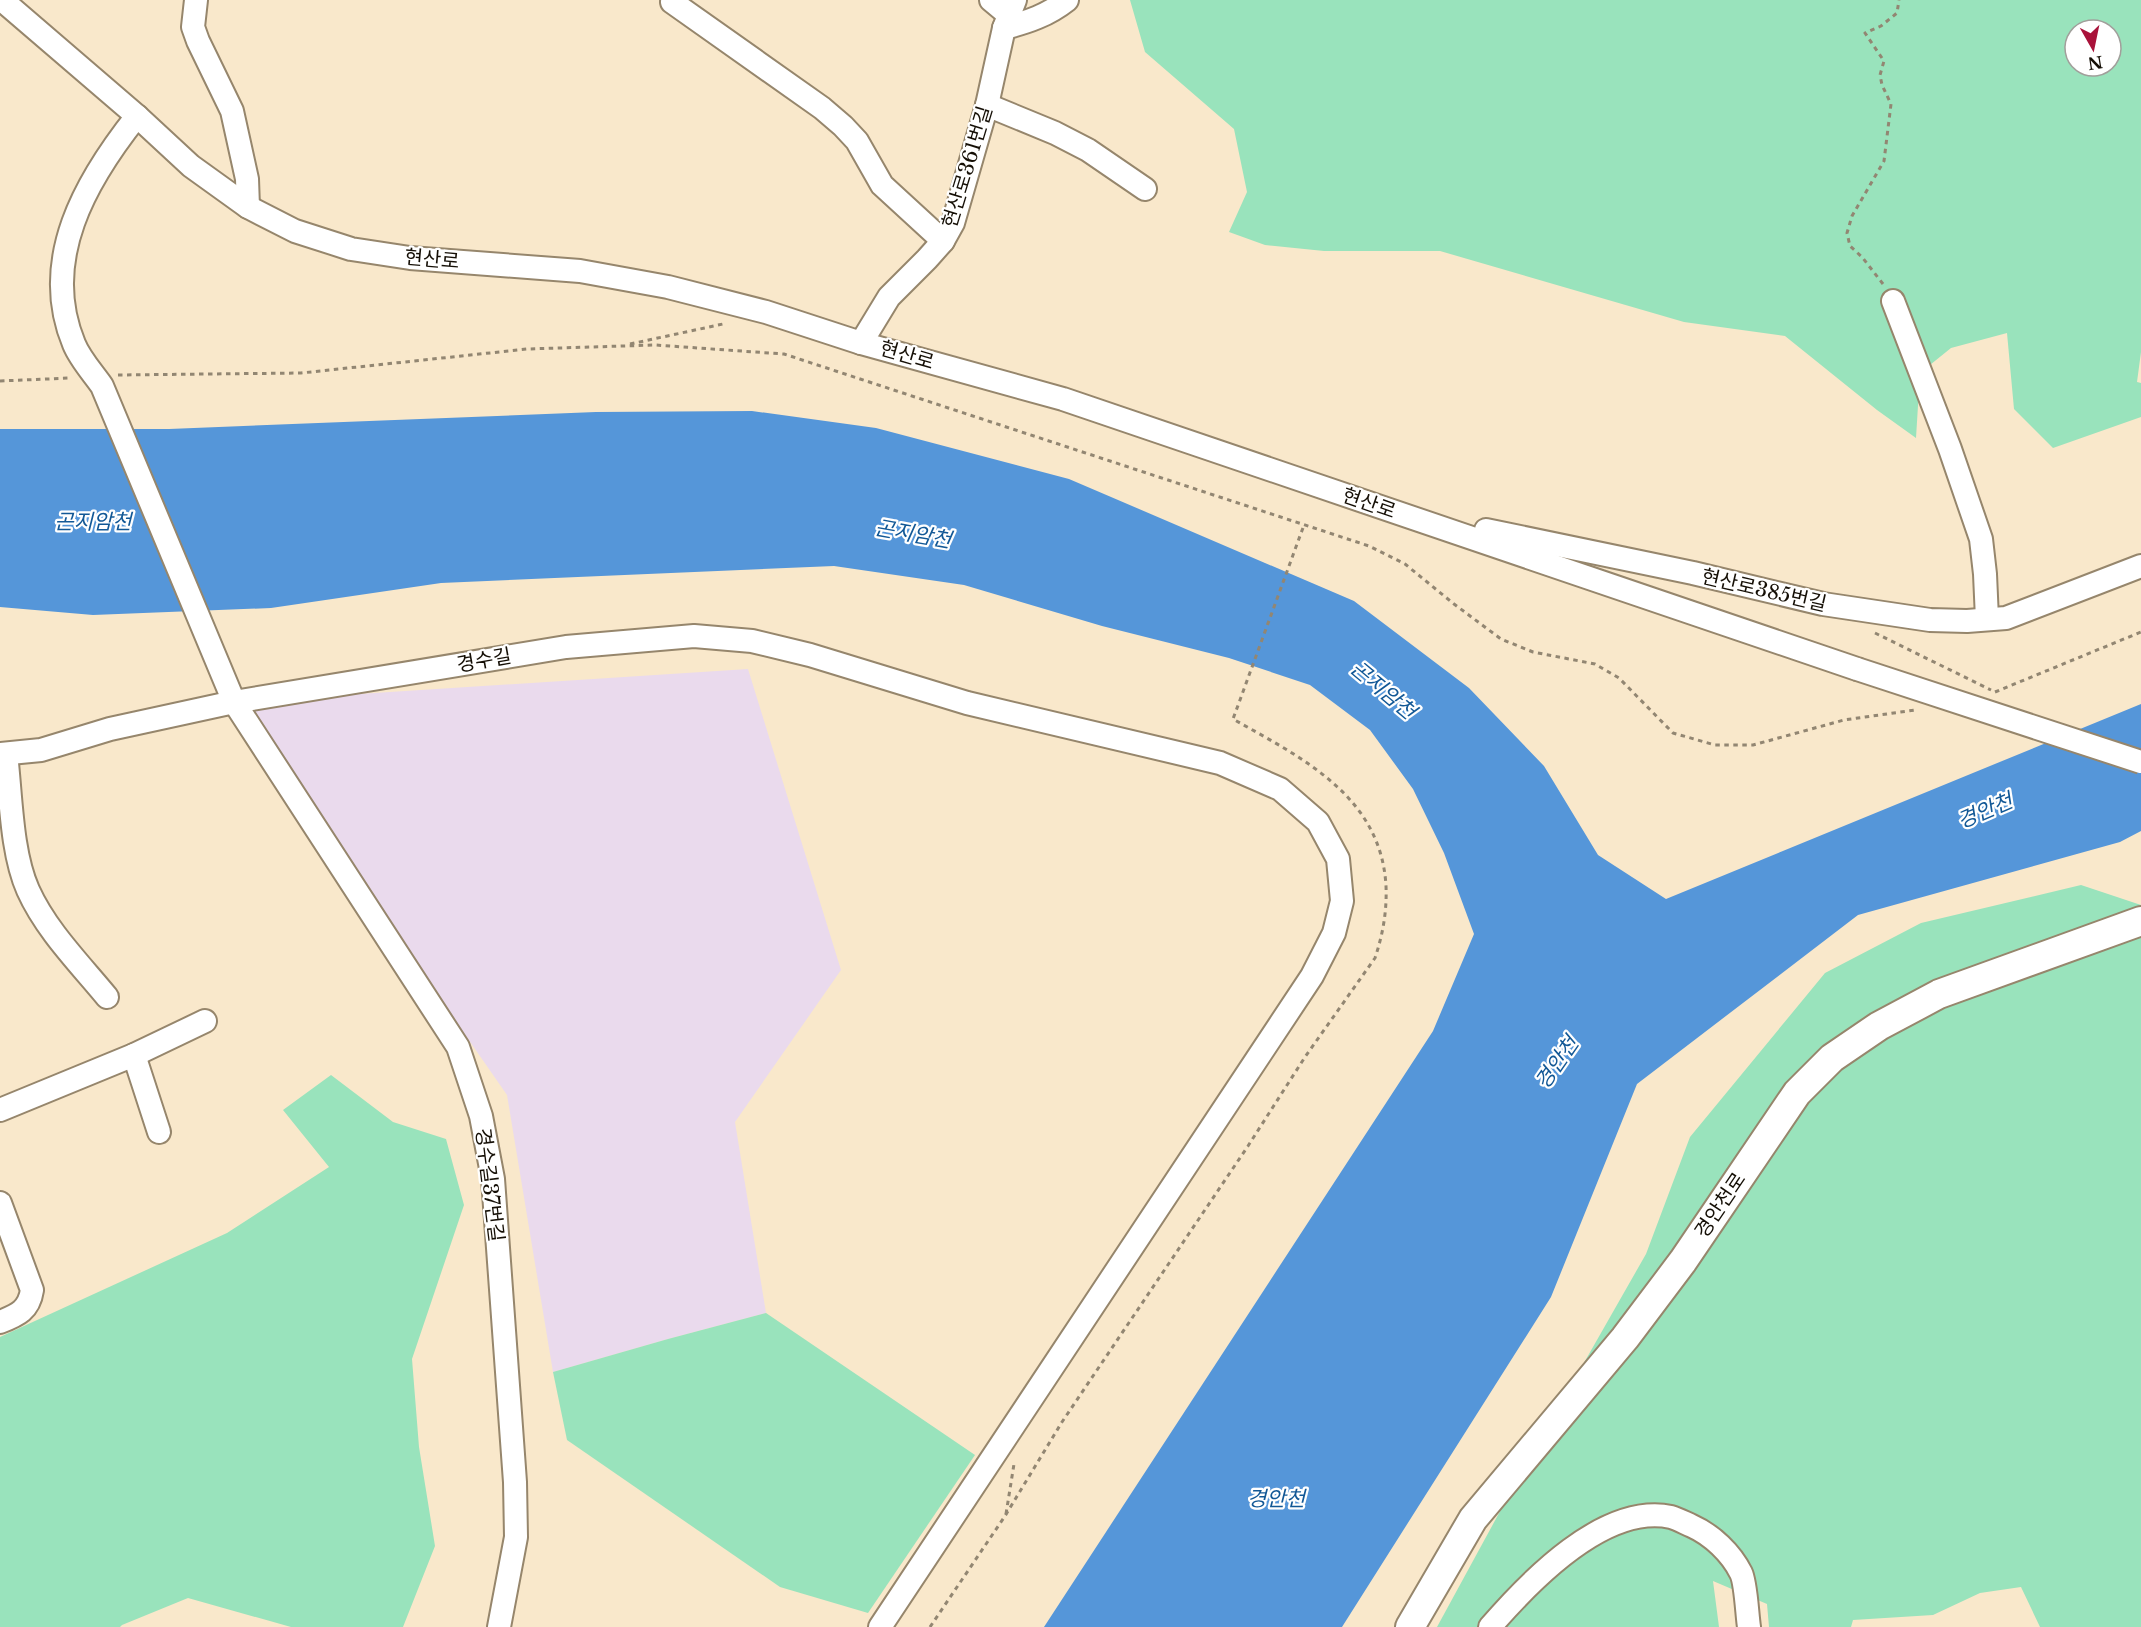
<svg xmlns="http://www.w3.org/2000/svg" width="2141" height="1627" viewBox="0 0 2141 1627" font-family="'Libre Baskerville','Noto Sans KR',serif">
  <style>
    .medical { fill: #eadaed }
    .green { fill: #99e3bc; fill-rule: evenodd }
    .water { fill: #5596d9 }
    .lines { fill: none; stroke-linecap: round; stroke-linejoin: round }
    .minor-casing { stroke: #96866c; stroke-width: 26 }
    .major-casing { stroke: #96866c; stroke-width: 32 }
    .path { stroke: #928672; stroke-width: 3; stroke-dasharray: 4.5 4.5; stroke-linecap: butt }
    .minor { stroke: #fff; stroke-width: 22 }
    .major { stroke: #fff; stroke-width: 28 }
    .minor-bridge-casing { stroke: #96866c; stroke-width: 26; stroke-linecap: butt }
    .minor-bridge { stroke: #fff; stroke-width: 22 }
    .labels { text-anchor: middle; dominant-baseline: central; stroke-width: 4.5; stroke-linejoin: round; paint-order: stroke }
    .street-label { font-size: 20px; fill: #150f06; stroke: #fff }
    .water-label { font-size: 21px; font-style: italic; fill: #125896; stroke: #fff }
  </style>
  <rect width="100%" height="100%" fill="#f9e8cb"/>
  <path class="medical" d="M748,669l93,301 -106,152 31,191 -98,26 -115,33 -46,-277 -273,-393z"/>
  <g class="green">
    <path d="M1130,0h1011v352l-4,30 4,1v34l-88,31 -39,-39 -7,-76 -56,15 -31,25 -4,65 -39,-28 -92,-74 -101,-14 -244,-71h-116l-59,-6 -36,-13 18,-40 -13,-63 -89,-77zM2075,30h36v36h-36z"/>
    <path d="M2081,885l60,20v722h-101l-19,-40 -41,6 -47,22 -80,5 -2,7h-82l-2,-23 -54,-23 6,46h-282l79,-145 130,-228 44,-117 135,-164 96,-50z"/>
    <path d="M331,1075l62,47 53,17 18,66 -52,154 7,88 16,99 -32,81h-112l-103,-29 -66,27 -2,2h-120v-290l227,-104 102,-66 -46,-57z"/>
    <path d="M766,1313l209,142 -107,158 -88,-26 -213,-147 -14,-68 115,-33z"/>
  </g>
  <path class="water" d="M752,411l124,17 193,51 285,122 115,87 75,78 54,89 68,44 475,-195v127l-21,11 -262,73 -221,169 -86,213 -209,330h-298l389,-596 41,-97 -30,-81 -31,-64 -43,-59 -60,-45 -81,-27 -127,-32 -138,-41 -130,-19 -393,17 -170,25 -178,7 -93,-8v-178h169l427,-17z"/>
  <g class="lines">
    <defs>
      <g id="minor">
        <path d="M2,0l135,116 54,50 57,41 47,24 56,18 59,9 170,13 88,16 98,25 95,31 202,56 794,270"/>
        <path d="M196,0l-3,27 5,14 34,70 15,68 1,28"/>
        <path d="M991,0l18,15"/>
        <path d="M672,2l150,106 21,18 14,15 25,44 61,56"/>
        <path d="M1004,28c24,-6 44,-13 63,-28"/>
        <path d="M987,105l68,28 33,17 57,39"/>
        <path d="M137,116c-51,64 -98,144 -63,228 6,15 19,29 28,42l132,316 224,345 23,69 12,63 22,303 1,55 -17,90"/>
        <path d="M1893,301l57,148 31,90 4,35 2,45"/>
        <path d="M861,343l28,-46 38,-38 16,-18 10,-18 34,-118 17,-77 11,-28"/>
        <path d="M1486,530l207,43 130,31 107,16 37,1 39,-3 135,-52"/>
        <path d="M0,754l41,-4 69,-21 124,-27 332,-55 128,-11 58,5 58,14 157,48 253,60 60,26 38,33 20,37 4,42 -8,32 -22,43 -432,651"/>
        <path d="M6,754c5,41 5,98 22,136 18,40 51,73 79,107"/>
        <path d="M134,1055l25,77"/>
        <path d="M0,1110l134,-55 71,-34"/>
        <path d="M0,1203l32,87c-3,20 -14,25 -32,32"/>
        <path d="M1490,1627c39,-45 114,-124 181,-110 7,2 14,6 21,9 20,9 39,27 49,47 5,10 6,41 8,54"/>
      </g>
      <path id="major" d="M1410,1627l63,-108 152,-181 58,-77 114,-168 35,-35 47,-32 60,-32 202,-73"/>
    </defs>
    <use href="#minor" class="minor-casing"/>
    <use href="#major" class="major-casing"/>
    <g class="path">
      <path d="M1883,284l-21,-27 -12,-11 -3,-13 5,-17 32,-55 7,-57 -9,-19 -2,-10 4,-14 -19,-28 16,-7 16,-13 2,-13"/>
      <path d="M630,344l93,-20"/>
      <path d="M118,375l183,-2 226,-24 128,-4 129,9 585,192 36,18 49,40 47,35 32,13 62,12 24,14 54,55 42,12h38l91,-25 71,-10"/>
      <path d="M0,381l70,-3"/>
      <path d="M1875,633l116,57"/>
      <path d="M1995,692l146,-60"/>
      <path d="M1006,1514l8,-50"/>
      <path d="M930,1627l75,-111 57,-94 186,-276 57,-89 70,-99c8,-24 12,-47 11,-72 -5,-90 -84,-128 -153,-167l71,-194"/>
    </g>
    <use href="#minor" class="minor"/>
    <use href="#major" class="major"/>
    <defs>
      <path id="minor-bridge" d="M1857,669l284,93"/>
    </defs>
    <use href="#minor-bridge" class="minor-bridge-casing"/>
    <use href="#minor-bridge" class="minor-bridge"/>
  </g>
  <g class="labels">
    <g class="street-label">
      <text transform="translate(967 167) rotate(-73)">현산로361번길</text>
      <text transform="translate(432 259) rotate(5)">현산로</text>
      <text transform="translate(907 355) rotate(16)">현산로</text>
      <text transform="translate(1369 503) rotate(19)">현산로</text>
      <text transform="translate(1764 590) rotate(13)">현산로385번길</text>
      <text transform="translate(484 660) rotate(-10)">경수길</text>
      <text transform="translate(490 1185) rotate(83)">경수길37번길</text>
      <text transform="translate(1720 1205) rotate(-56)">경안천로</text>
    </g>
    <g class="water-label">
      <text x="93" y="522">곤지암천</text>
      <text transform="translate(913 534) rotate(10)">곤지암천</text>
      <text transform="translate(1383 690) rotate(40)">곤지암천</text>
      <text transform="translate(1985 811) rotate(-23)">경안천</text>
      <text transform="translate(1557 1063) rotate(-55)">경안천</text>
      <text x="1276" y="1499">경안천</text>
    </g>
  </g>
  <g transform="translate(2093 48) rotate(171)"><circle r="28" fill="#ffffff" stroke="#a19f9b" stroke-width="1.5"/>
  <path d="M0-4.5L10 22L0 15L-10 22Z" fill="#a9123a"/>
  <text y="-9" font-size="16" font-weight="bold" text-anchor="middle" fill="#150f06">N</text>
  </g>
</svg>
